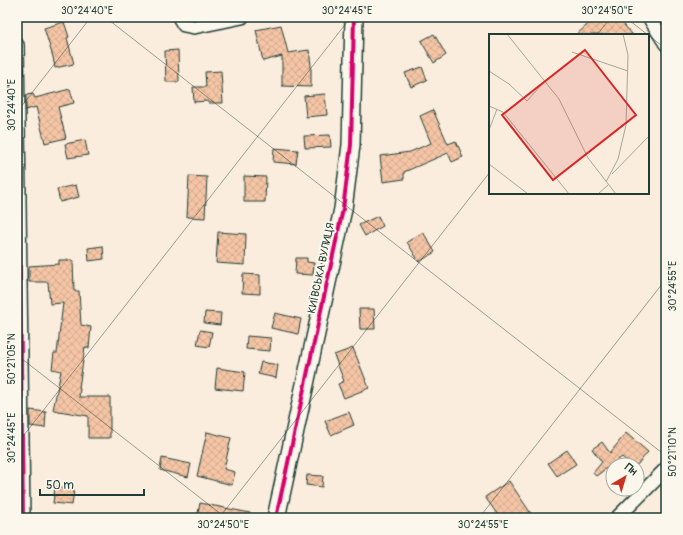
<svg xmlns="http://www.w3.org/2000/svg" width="683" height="535" viewBox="0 0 683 535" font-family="Pangolin,sans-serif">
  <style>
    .building { fill: url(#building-cross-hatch); stroke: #1f3d34 }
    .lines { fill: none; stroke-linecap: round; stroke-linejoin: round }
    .minor-casing { stroke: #1f3d34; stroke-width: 16 }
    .tertiary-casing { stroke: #1f3d34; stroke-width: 20 }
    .minor { stroke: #fbf7ec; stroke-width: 13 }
    .tertiary { stroke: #fbf7ec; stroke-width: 17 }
    .cycleway-casing { stroke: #fbf7ec; stroke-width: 6 }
    .cycleway { stroke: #d6006c; stroke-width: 4 }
    .ticks { fill: none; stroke: #1f3d34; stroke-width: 1; stroke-opacity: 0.45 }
    .labels { text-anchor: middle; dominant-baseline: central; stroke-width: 4; stroke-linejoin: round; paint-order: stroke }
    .street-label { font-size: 11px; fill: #1f3d34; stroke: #fbf7ec }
    .inset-road { fill: none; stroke: #a2a79a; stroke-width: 1 }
    .view { fill: #d62828; fill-opacity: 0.15; stroke: #d62828; stroke-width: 2 }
    .inset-edge { fill: none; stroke: #1f3d34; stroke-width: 2 }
    .neatline { fill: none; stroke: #1f3d34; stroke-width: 1.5 }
    .ticks-label { font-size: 10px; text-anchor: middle; fill: #1f3d34 }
  </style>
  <defs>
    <pattern id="building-cross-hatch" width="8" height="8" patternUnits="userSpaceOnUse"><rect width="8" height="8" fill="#f5c5a5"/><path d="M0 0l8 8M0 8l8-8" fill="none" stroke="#d2aa8f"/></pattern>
  </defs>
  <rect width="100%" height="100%" fill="#faedde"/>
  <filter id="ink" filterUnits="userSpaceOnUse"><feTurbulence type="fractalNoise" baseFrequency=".025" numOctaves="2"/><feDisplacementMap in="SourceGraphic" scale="8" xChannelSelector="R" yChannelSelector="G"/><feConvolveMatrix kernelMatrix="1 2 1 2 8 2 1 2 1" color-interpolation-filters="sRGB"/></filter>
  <g filter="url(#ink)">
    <g class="building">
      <path d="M596,17h21l16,18h-57z"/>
      <path d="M64,22l5,15 -2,1 7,26 -19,4 -2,-11 -9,-29z"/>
      <path d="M281,25l7,28 21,-3 2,15v22l-29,-1v-30l-19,5 -7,-31z"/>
      <path d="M434,34l12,21 -12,8 -13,-22z"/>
      <path d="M178,50l1,32h-13l-1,-31z"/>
      <path d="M422,67l5,13 -16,7 -6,-14z"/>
      <path d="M221,71l2,32h-15v-2l-14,1 -1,-15h13l-1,-15z"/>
      <path d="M70,89l4,14 -16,4 8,31 -21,5 -9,-36 -10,3v-15l7,-1 2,4z"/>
      <path d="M325,94l2,21 -21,2 -2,-21z"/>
      <path d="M433,110l15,34 8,-3 7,16 -11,5 -4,-9 -44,19v7l-21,3 -3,-26 30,-4 21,-9 -11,-27z"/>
      <path d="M330,135l1,12 -26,1 -1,-12z"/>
      <path d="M85,140l3,15 -20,3 -3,-14z"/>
      <path d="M274,148l24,2 -2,14 -23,-2z"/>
      <path d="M189,176l18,1 -2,41 -18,-1z"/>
      <path d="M244,176l22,1 -1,25h-21z"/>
      <path d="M76,185l3,12 -19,5 -3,-13z"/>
      <path d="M378,216l5,10 -18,10 -6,-11z"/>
      <path d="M218,232l28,2 -1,31 -29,-2z"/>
      <path d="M423,232l12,20 -16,10 -12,-20z"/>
      <path d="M103,246l1,13 -15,2 -1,-13z"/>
      <path d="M296,258h11v4l7,1 -1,12 -18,-1z"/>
      <path d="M59,260h14l1,31h5l2,34 10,2 -2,21 -4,-1 -6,41 1,1 -1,8h31v41h-22v-22l-35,-6 8,-39 -9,-2 2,-16h3l6,-50 -13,1 -2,-22h-19v-16l30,-2z"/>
      <path d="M243,274l17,1v19l-18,-1z"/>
      <path d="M359,309h15l1,20h-15z"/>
      <path d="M205,312l16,1 -1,12 -16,-2z"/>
      <path d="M275,313l26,6 -3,15 -27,-6z"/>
      <path d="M200,330l12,2 -3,15 -12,-2z"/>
      <path d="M247,336l24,2 -1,13 -24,-2z"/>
      <path d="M353,348l16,40 -25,10 -6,-14 6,-3 -10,-26z"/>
      <path d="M261,362l17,3 -2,13 -18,-4z"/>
      <path d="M217,368l28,4 -2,19 -28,-3z"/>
      <path d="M30,410l16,2 -1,16 -15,-2z"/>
      <path d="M349,412l5,13 -23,10 -6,-14z"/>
      <path d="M207,432l24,6 -7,31 11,3 -3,13 -35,-9z"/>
      <path d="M626,433l22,19 -11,13h-6l-9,-8 -26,19 -3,-3 9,-11 -10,-13 10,-7 8,11z"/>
      <path d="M567,450l9,14 -19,12 -9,-13z"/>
      <path d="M162,458l29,6 -3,13 -28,-7z"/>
      <path d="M307,475l16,1 -1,11 -16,-2z"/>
      <path d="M509,481l25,37h-34l-15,-21z"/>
      <path d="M55,487l19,3 -2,15 -19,-2z"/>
      <path d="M200,503l50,10 -1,5h-52z"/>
    </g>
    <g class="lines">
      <defs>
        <g id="minor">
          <path d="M179,17l5,8 10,2 48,-10"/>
          <path d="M649,17l17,27"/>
          <path d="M17,45l6,473"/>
          <path d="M617,518l49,-49"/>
        </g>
        <path id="tertiary" d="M276,518l67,-309 8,-64 3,-128"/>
      </defs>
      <use href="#minor" class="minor-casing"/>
      <use href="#tertiary" class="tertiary-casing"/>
      <use href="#minor" class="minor"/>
      <use href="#tertiary" class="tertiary"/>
      <defs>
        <g id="cycleway">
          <path d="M17,45l6,473"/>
          <path d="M276,518l67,-309 8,-64 3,-128"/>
        </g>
      </defs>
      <use href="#cycleway" class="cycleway-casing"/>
      <use href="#cycleway" class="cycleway"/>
    </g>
  </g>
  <path class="ticks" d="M105,17l561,439M625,17l23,18M597,35l14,-18M648,35l18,14M17,112l74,-95M17,355l209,163M17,444l334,-427M219,518l271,-346M479,518l187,-239"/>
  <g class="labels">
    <g class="street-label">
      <text transform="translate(321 268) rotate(-78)">КИЇВСЬКА ВУЛИЦЯ</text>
    </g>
  </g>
  <g transform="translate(489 34)">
    <rect width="160" height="160" fill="#faedde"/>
    <path class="inset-road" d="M18,0l52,65 29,59 28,36M83,18l56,19M0,37l20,13 18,17 18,-20M0,72l14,6 66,82M0,96l8,-21M0,130l39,30M123,140l37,-38M117,148l12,-23 8,-34 2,-70 -5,-21M109,160l10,-9"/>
    <path class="view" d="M96,16l51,65 -83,65 -51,-65z"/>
    <rect width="160" height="160" class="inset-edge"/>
  </g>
  <rect width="683" height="535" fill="none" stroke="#fbf7ec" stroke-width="44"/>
  <g transform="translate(625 477) rotate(38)"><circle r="19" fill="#fbf7ec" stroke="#a3ada2"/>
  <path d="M0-3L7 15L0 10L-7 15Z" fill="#c8321e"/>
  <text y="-6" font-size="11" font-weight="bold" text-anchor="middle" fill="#1f3d34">Пн</text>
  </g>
  <path d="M40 489v6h104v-6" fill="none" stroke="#1f3d34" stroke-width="2"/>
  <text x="46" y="489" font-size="12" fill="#1f3d34" stroke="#fbf7ec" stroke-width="3" paint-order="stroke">50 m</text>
  <rect x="22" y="22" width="639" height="491" class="neatline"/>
  <g class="ticks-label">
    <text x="87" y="14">30°24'40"E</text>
    <text x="347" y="14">30°24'45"E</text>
    <text x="607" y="14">30°24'50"E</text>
    <text transform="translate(11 105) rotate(-90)" y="4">30°24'40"E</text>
    <text transform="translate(672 286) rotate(-90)" y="4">30°24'55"E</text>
    <text transform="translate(11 359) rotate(-90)" y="4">50°21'05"N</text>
    <text transform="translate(11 438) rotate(-90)" y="4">30°24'45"E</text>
    <text transform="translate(672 452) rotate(-90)" y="4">50°21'10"N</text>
    <text x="223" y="528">30°24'50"E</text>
    <text x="483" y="528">30°24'55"E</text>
  </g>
</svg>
